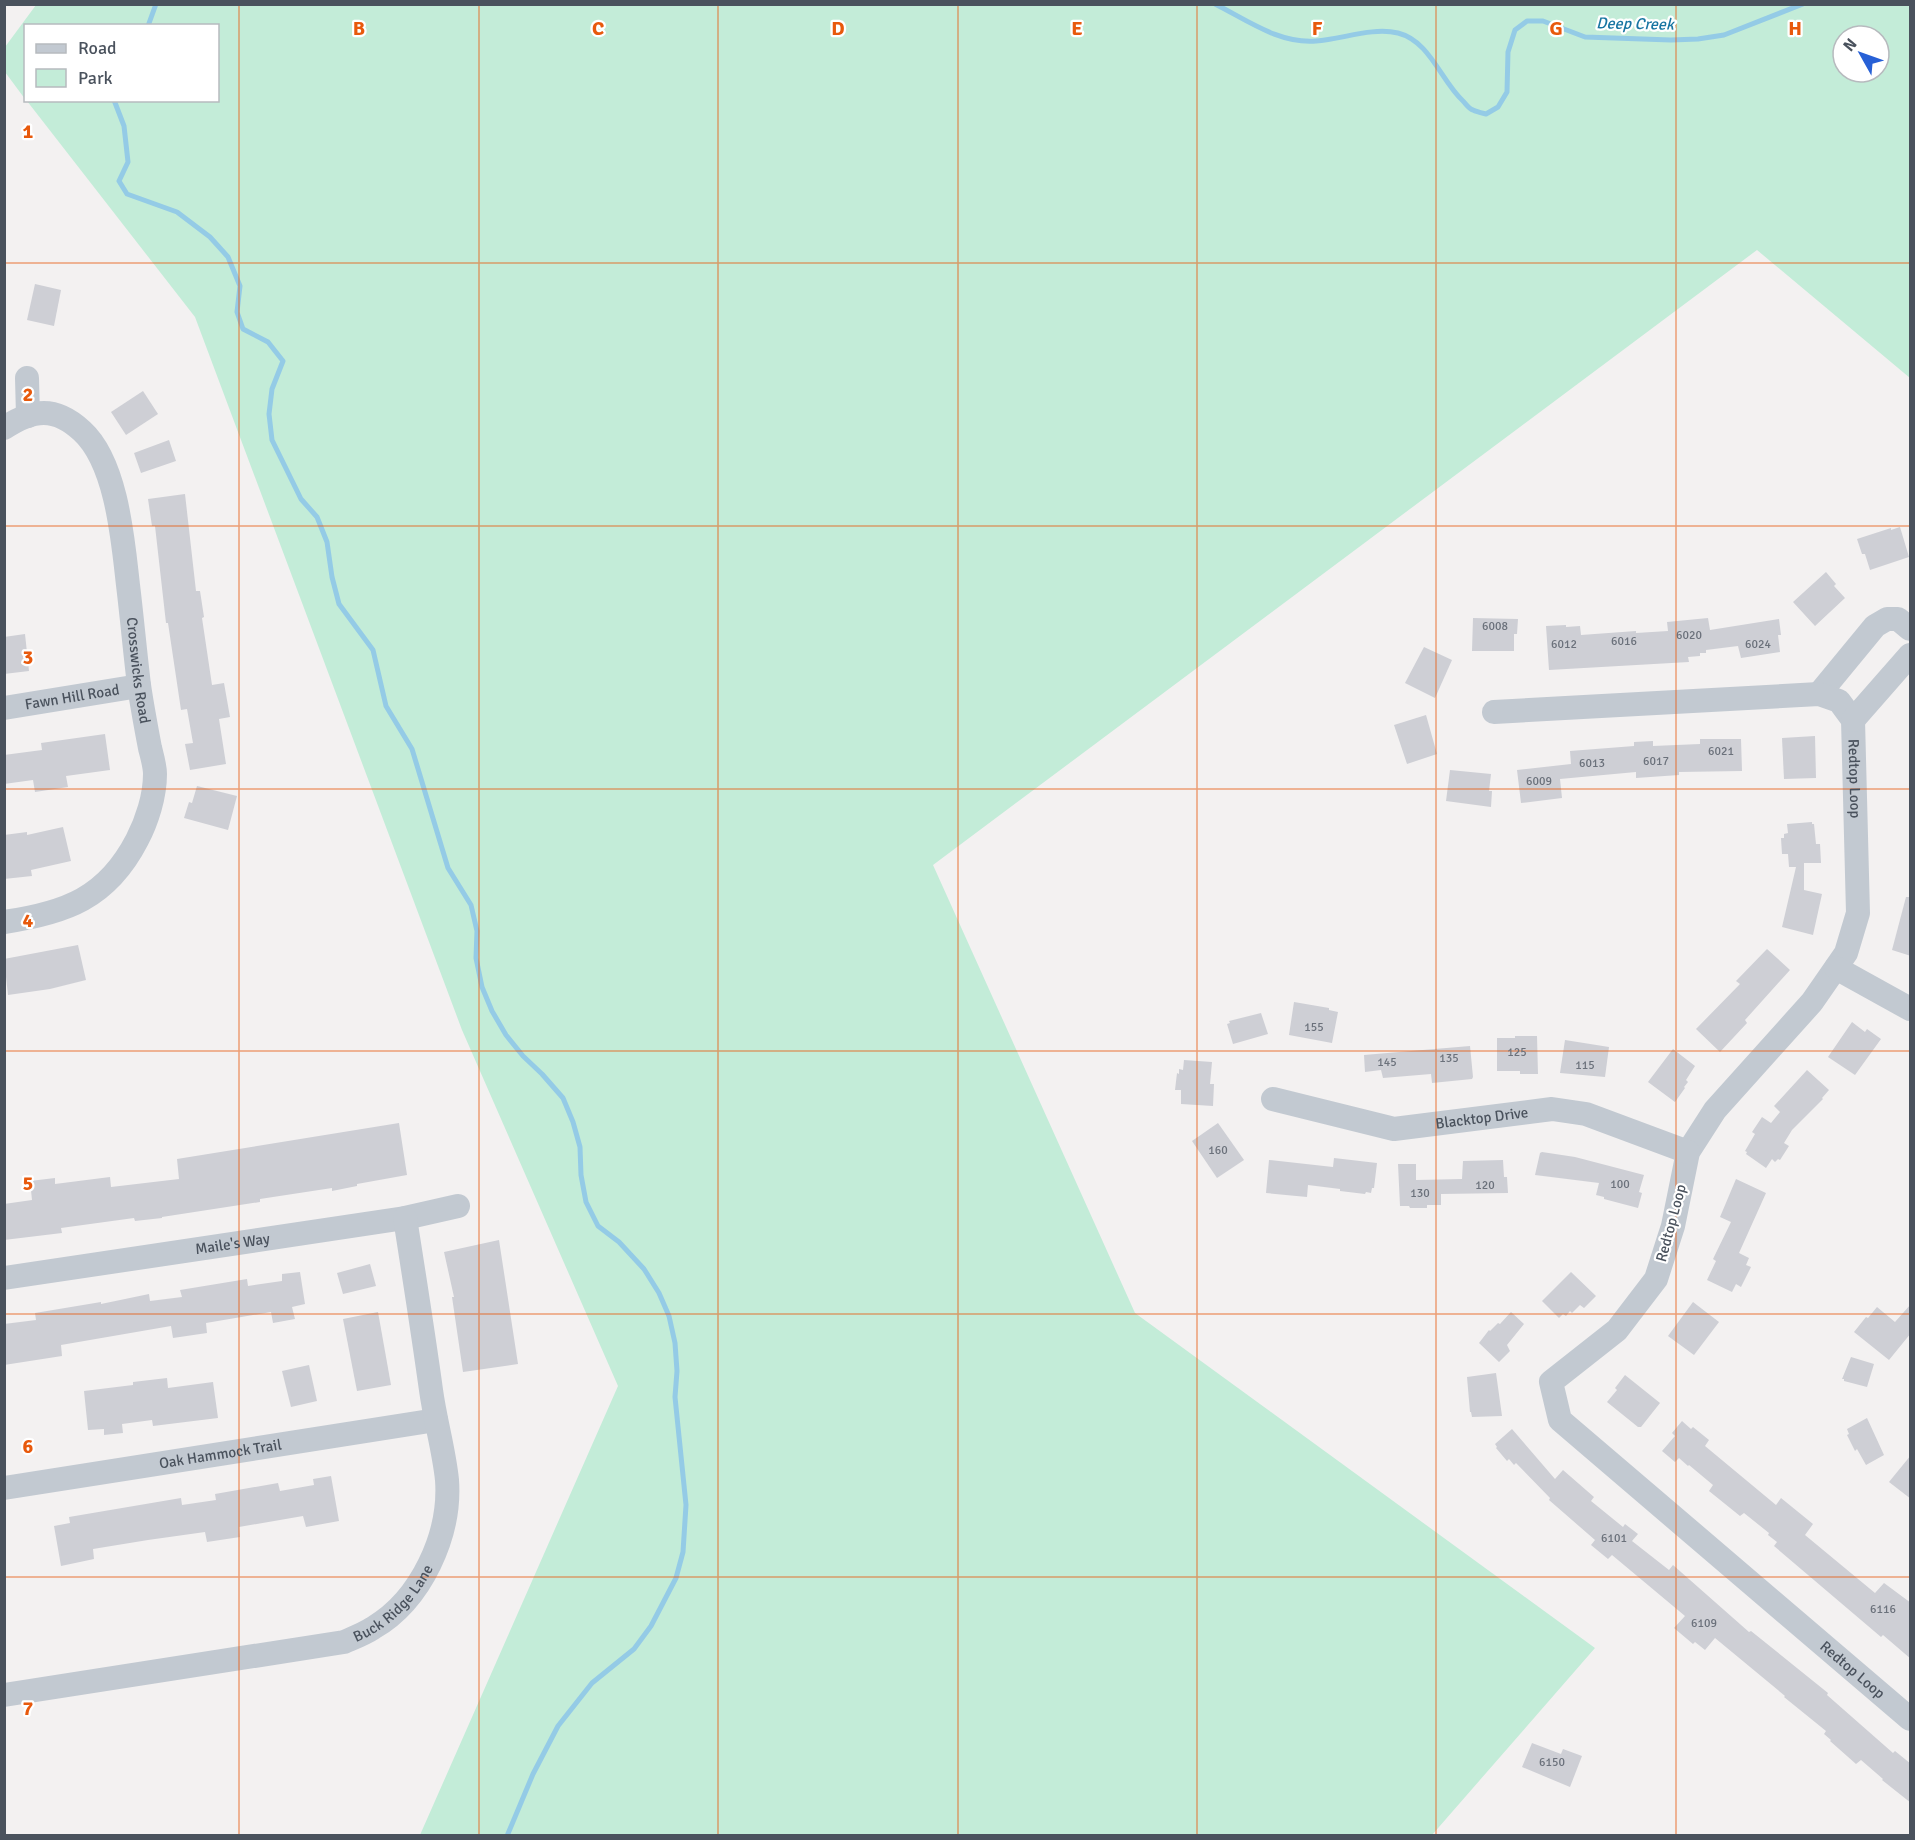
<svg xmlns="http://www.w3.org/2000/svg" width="1915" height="1840" viewBox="0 0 1915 1840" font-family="Signika,sans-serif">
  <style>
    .green { fill: #c3ecd8; fill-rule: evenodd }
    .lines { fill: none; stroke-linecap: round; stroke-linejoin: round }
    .stream { stroke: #94cbe6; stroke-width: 5 }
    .building { fill: #cecfd5 }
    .minor { stroke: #c2c9d1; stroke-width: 24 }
    .grid { fill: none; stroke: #e8590c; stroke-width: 1.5; stroke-opacity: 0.55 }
    .labels { text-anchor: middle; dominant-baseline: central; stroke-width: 4.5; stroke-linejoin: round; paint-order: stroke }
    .number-label { font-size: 12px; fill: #6b717b }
    .street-label { font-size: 15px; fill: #4a525d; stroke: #fff }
    .water-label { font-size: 16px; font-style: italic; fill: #1875a2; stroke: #fff }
    .grid-label { font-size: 20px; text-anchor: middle; font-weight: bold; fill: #e8590c; stroke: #fff; stroke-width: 4.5; stroke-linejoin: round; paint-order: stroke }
  </style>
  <rect width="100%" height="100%" fill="#f3f1f1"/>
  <path class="green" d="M36,5h1874v373l-153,-128 -824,615 202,448 460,335 -163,187h-1012l198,-449 -156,-356 -267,-713 -168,-216 191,-1v-74h-192l-1,73 -20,-27v-25zM1843,36h36v36h-36z"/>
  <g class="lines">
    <g class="stream">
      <path d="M1215,4c32,16 64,40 101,37 27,-2 56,-14 82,-8 32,8 43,48 65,68 3,3 6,8 10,9 4,2 9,3 13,4l12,-7 9,-15 1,-40 7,-22 12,-9h16l42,16 86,3 27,-1 26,-4 79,-31"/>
      <path d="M148,26l8,-22"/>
      <path d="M114,100l10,26 4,36 -9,19 8,13 50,18 33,25 18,20 12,29 -3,26 6,17 25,13 15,19 -11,28 -3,25 3,26 29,59 16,18 10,25 5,35 7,27 34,46 13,56 26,43 36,119 23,37 6,26 -1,27 6,29 10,24 14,24 17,21 19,18 21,24 10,24 7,25 1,28 5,27 12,24 21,16 25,27 15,24 10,23 6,27 2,28 -2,26 11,108 -3,47 -7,26 -25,48 -17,23 -42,34 -34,43 -25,48 -26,62"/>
    </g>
  </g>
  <g class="building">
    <path d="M35,284l26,6 -7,36 -27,-6z"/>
    <path d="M143,391l15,23 -32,21 -15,-23z"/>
    <path d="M169,440l7,21 -35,12 -7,-20z"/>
    <path d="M185,494l11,97h4l4,26 -2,1 10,67 12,-2 6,34 -11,2 7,45 -36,6 -5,-26 8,-1 -6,-34 -6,1 -13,-87h-2l-11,-97h-3l-4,-27z"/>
    <path d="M1900,527l9,30 -39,13 -5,-16h-3l-5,-15 34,-11v2z"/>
    <path d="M1826,572l10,12 -2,2 11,12 -30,28 -22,-24z"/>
    <path d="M1473,618l45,1 -1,15h-3v17h-42z"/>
    <path d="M1708,618l2,12 69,-11 2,16h-3l2,17 -39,6 -3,-12 -32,4v3h-6v3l-12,1 1,5 -140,8 -3,-44 20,-1v2l14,-1 1,9 55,-4v2l32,-2 -1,-9z"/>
    <path d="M25,634l4,37 -25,3v-37z"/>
    <path d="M1424,647l28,13 -17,38 -30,-15z"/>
    <path d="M1426,715l11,39 -30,10 -13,-39z"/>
    <path d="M105,734l5,36 -44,6 2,11 -33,5 -2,-12 -29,4v-29l38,-5 -1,-7z"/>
    <path d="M1815,736l1,42 -32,1 -2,-41z"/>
    <path d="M1700,739h41l1,32 -63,1v3l-43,3v-6l-76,7 2,19 -41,5 -4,-33 54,-6 -1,-13 64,-5v-4l19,-1v5l47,-2z"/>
    <path d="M1450,770l41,4 -2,17h3l-1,16 -45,-6z"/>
    <path d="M197,786l40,10 -9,34 -44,-12 5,-16 3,1z"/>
    <path d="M1812,822v2h2l2,20h4l1,19h-17v27l18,4 -9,41 -31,-8 14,-60h-7l-1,-13h-6l-1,-16h3v-4l4,-1 -1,-9z"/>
    <path d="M63,827l8,34 -40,9 1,6 -28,3v-44l23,-3v3z"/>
    <path d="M1906,897h5v59l-19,-6z"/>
    <path d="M78,945l8,35 -36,9 -42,6 -4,-36z"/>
    <path d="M1767,949l23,21 -45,50 2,3 -27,29 -24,-23 44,-45 -4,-3z"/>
    <path d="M1294,1002l35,6v2l9,2 -6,31 -43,-8z"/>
    <path d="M1261,1013l7,21 -35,10 -6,-20 3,-1 -1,-2z"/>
    <path d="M1852,1022l13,10 2,-3 14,10 -26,36 -27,-18z"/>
    <path d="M1515,1036h22l1,38h-18v-3h-23v-33h18z"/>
    <path d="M1565,1040l44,7 -4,30 -45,-4z"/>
    <path d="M1470,1046l3,31 -1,2 -40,4 -1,-9 -48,4 -2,-8 -16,2 -1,-17z"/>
    <path d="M1673,1049l22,17 -9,14 2,2 -4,5 1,1 -10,14 -27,-20z"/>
    <path d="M1184,1060l28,2 -2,22h4l-1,22 -32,-2v-14h-6l2,-17 2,1v-5l4,1z"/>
    <path d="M1807,1070l22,20 -7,8 1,1 -31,31 -8,13 5,3 -9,14 -2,-1 -3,3 -3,-3 -6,9 -20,-14 1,-2 -2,-1 10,-17 -3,-2 10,-15 9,6 9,-11 -6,-6z"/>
    <path d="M399,1123l8,52 -50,9v2l-25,5v-3l-72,11v3l-98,15v1l-27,3 -1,-3 -73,10 1,5 -58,7v-36l28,-4 -2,-19 25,-3v6l55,-7 1,10 68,-8 -2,-20z"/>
    <path d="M1218,1123l26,37 -27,18 -25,-37z"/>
    <path d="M1542,1152l33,5 69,18 -5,17 3,1 -4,15 -34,-9v-2l-8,-2 3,-12 -64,-8 5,-22z"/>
    <path d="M1334,1158l43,5 -3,25h-2l-1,5 -5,-1 -1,2 -25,-3v-2l-32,-4 -1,12 -41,-4 3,-33 64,7z"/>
    <path d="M1503,1160l1,17h3l1,16 -67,1v11h-14v3h-17l-1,-2h-9l-2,-42h18v16l46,-1 1,-18z"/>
    <path d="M1736,1179l30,14 -27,60 10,5 -3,7 5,2 -10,20 -5,-3 -4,8 -25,-12 9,-19 -3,-2 18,-37 -11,-5z"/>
    <path d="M499,1240l19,124 -55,8 -11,-75h2l-10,-45z"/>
    <path d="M370,1264l6,22 -33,8 -6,-21z"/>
    <path d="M300,1272l5,32 -13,3 3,12 -22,4 -2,-11 -65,11 1,10 -34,5 -2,-12 -110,19 1,11 -58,9v-41l32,-4 -1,-7 66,-11v2l48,-10 1,7 32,-4 -2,-7 67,-11 1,7 34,-5v-7z"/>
    <path d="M1571,1272l25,24 -12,12 -4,-3 -8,8 -2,-2 -4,5 -3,-2 -4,4 -17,-17z"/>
    <path d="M1693,1302l26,20 -25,33 -26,-19z"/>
    <path d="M1911,1304v29l-22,27 -35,-28 12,-15 2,1 9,-11 18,15z"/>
    <path d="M378,1312l13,73 -34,6 -14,-72z"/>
    <path d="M1511,1312l13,12 -17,21 3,6 -11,11 -20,-19 10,-13 1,1 8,-8 2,1z"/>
    <path d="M1851,1357l23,7 -7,23 -23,-6v-2h-2z"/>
    <path d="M309,1365l8,36 -26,6 -9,-36z"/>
    <path d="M1496,1373l6,43 -30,1 -1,-5h-1l-3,-35z"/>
    <path d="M1625,1375l35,28 -19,24h-3l-31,-25 10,-12 -2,-2z"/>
    <path d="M167,1378l1,10 45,-6 5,36 -65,8 -1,-6 -30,4 1,9 -19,2v-6l-16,1 -4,-39 49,-6v-3z"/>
    <path d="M1867,1418l17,37 -18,10 -9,-16 -2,2 -8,-16 2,-1 -2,-5z"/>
    <path d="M1682,1421l9,8 2,-2 16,13 -4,6 71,59 5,-7 32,26 -8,11 70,58 9,-10 27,20v56l-28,-24 -2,2 -107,-91 3,-4 -9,-7 1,-2 -25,-20 -4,3 -31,-25 4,-6 -24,-20 -1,1 -9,-8 -4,4 -13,-11 13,-15 -3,-3z"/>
    <path d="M1512,1429l43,50 8,-9 31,27 -3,4 32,26 2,-3 13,10 -6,7 37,29 4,-5 76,67 2,-1 77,62 -1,2 66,58 2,-2 16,13v39l-29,-23 1,-1 -22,-19 -5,4 -26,-23 1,-1 -7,-6 2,-3 -42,-34 1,-1 -70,-58 -10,12 -10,-8 -2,2 -19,-16 11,-12 -73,-61 -4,4 -17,-14 4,-5 -46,-40 1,-2 -34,-35 -2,2 -5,-6 -2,2 -11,-13 1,-1 -2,-3z"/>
    <path d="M1911,1455v44l-22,-17z"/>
    <path d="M331,1476l8,45 -33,6 -3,-11 -64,11 1,10 -33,5 -2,-10 -57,8 -55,9 1,10 -33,7 -7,-40 16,-3 -1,-6 112,-19 1,7 34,-5 -1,-6 63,-11 2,8 34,-6 -1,-6z"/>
    <path d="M1532,1743l29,11 2,-5 19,7 -12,31 -48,-20z"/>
  </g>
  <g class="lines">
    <g class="minor">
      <path d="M27,378l1,38"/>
      <path id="s1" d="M4,428c29,-19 51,-22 78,3 35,32 41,110 46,154 4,33 7,67 11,100 3,21 7,42 11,63 2,8 5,18 5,26 0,22 -8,47 -18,66 -30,58 -71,73 -133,82"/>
      <path d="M1819,694l56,-68 12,-7h11l12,10"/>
      <path id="s2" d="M4,708l135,-22"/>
      <path id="s3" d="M1494,712l325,-18 20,7 14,19 5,193 -12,40 -34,49 -97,108 -27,42 -15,74 -17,53 -39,51 -66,52 9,38 350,299"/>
      <path d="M1853,720l57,-65"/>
      <path d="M1836,968l74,41"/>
      <path id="s4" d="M1273,1099l121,30 158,-20 34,5 102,38"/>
      <path id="s5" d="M4,1278l401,-60 53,-12"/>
      <path id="s6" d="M4,1488l432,-68"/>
      <path id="s7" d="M4,1695l340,-53c9,-4 20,-8 29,-14 48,-28 78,-93 74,-148 -3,-30 -12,-60 -16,-90 -8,-58 -17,-115 -26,-172"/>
    </g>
  </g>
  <path class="grid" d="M239,4v1832M479,4v1832M718,4v1832M958,4v1832M1197,4v1832M1436,4v1832M1676,4v1832M4,263h1906M4,526h1906M4,789h1906M4,1051h1906M4,1314h1906M4,1577h1906"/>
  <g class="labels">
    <g class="number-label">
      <text x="1495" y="626">6008</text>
      <text x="1689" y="635">6020</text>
      <text x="1624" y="641">6016</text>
      <text x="1564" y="644">6012</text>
      <text x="1758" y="644">6024</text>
      <text x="1721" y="751">6021</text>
      <text x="1656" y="761">6017</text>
      <text x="1592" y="763">6013</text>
      <text x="1539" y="781">6009</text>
      <text x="1314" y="1027">155</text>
      <text x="1517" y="1052">125</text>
      <text x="1449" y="1058">135</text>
      <text x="1387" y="1062">145</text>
      <text x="1585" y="1065">115</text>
      <text x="1218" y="1150">160</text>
      <text x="1620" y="1184">100</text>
      <text x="1485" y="1185">120</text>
      <text x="1420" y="1193">130</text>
      <text x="1614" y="1538">6101</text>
      <text x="1883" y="1609">6116</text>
      <text x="1704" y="1623">6109</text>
      <text x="1552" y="1762">6150</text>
    </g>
    <g class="street-label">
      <text stroke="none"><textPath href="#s1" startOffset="336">Crosswicks Road</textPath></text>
      <text stroke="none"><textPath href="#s2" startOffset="69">Fawn Hill Road</textPath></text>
      <text stroke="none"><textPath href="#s3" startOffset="429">Redtop Loop</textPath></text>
      <text stroke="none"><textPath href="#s4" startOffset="213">Blacktop Drive</textPath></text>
      <text transform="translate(1671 1223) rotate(-75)">Redtop Loop</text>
      <text stroke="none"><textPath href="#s5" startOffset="231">Maile's Way</textPath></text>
      <text stroke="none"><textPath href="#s6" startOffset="219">Oak Hammock Trail</textPath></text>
      <text stroke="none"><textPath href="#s7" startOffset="408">Buck Ridge Lane</textPath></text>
      <text stroke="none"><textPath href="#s3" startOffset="1563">Redtop Loop</textPath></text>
    </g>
    <g class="water-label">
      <text transform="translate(1635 24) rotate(1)">Deep Creek</text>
    </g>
  </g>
  <g class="grid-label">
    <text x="359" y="35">B</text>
    <text x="598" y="35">C</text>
    <text x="838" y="35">D</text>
    <text x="1077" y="35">E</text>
    <text x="1317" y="35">F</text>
    <text x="1556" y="35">G</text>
    <text x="1795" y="35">H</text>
    <text x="28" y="138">1</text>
    <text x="28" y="401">2</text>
    <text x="28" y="664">3</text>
    <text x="28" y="927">4</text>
    <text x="28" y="1190">5</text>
    <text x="28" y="1453">6</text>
    <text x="28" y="1715">7</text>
  </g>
  <rect width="1915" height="1840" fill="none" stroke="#4a525d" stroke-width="12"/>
  <rect x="24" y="24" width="195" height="78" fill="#ffffff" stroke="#b7babe" stroke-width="1.5"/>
  <rect x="36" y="44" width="30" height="9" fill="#c2c9d1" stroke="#b7babe" stroke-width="1.5"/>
  <text x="78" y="54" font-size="18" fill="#4a525d">Road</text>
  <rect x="36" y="69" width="30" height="18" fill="#c3ecd8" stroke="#b7babe" stroke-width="1.5"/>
  <text x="78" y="84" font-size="18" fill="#4a525d">Park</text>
  <g transform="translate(1861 54) rotate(310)"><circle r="28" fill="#ffffff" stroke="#b7babe" stroke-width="1.5"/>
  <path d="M0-4.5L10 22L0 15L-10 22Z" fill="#2760d6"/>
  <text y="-9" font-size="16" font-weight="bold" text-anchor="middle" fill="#4a525d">N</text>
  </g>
</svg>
